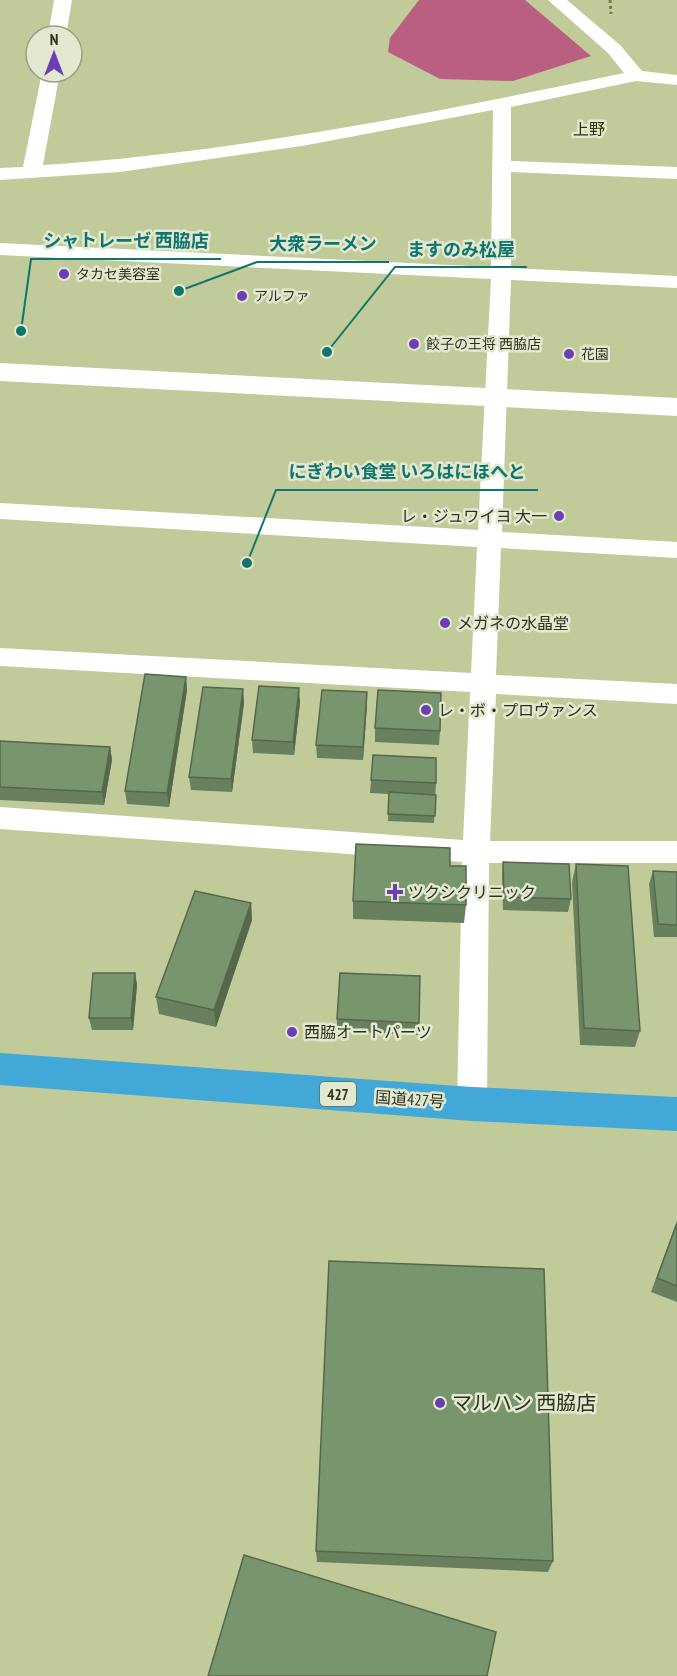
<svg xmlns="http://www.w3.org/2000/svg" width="677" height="1676" viewBox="0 0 677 1676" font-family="'PT Sans Narrow','Noto Sans JP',sans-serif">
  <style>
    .water { fill: #ba5e82 }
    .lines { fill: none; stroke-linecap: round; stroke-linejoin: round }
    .path { stroke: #727958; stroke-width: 3; stroke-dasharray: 3 3; stroke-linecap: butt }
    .minor { fill: #fff; fill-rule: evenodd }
    .tertiary { fill: #fff; fill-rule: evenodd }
    .trunk { fill: #42a8d8; fill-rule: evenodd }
    .wall { fill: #68805e }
    .shaded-wall { fill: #55684c }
    .building { fill: #79956d; stroke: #55684c; stroke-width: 1.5 }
    .poi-dot { fill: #6c3eb6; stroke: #e3e8d0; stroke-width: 2 }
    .labels { text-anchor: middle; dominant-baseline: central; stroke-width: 5; stroke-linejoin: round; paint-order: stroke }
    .far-poi-label { font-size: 14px; fill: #2d311e; stroke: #e3e8d0; text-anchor: start }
    .shield { fill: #e3e8d0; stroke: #646853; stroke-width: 1.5 }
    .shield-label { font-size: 15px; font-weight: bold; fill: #2d311e }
    .far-quarter-label { font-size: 16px; fill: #2d3304; stroke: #e3e8d0 }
    .poi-label { font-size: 16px; fill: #2d311e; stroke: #e3e8d0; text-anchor: start }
    .street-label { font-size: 16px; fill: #2d311e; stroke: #e3e8d0 }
    .near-poi-label { font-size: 20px; fill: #2d311e; stroke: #e3e8d0; text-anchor: start }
    .leader { fill: none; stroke: #0f766e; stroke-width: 2 }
    .callout-dot { fill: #0f766e; stroke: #e3e8d0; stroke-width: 2 }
    .callout-label { font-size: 18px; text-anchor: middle; font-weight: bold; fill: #0f766e; stroke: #e3e8d0; stroke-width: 5; stroke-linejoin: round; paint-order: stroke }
  </style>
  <rect width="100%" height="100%" fill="#c1cb9a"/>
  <path class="water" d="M419,0h106l66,56 -78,25 -73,-2 -52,-27 2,-14z"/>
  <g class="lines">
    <path class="path" d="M610,0l1,14"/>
    <g class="minor">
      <path d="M54,0h18l-6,36h-18z"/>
      <path d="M548,0h19l53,45 22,26 35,4v10l-41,-4 -125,26v54l166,6v12l-166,-7v96l166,8v12l-166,-8 -9,252 175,10v16l-176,-10 -5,127 181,9v20l-181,-10 -6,147h187v22h-188l-2,241 -4,10 -11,4 -11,-4 -4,-10 5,-242 -462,-33v-22l463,33 7,-148 -470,-26v-18l471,25 6,-126 -477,-28v-16l478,27 13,-251 -491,-24v-12l491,24 2,-157 -191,36 -182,26 -120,8v-12l23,-1 19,-95h18l-17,93c195,-13 390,-52 581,-92l-16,-20z"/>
    </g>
    <path class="tertiary" d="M0,363l677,35v18l-677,-35z"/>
    <path class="trunk" d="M0,1053l472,34 205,10v34l-205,-10 -472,-36z"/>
  </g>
  <g class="wall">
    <path d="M186,677l1,13 -18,117 -42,-3 -2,-13z"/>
    <path d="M243,689l1,14 -12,89 -41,-2 -2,-13z"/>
    <path d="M300,702l-6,53 -41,-2 -1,-13z"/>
    <path d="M367,705l-4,55 -46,-2 -1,-13z"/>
    <path d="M375,728l65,3 -1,14 -64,-3z"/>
    <path d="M0,741l110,6 2,13 -8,45 -104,-5z"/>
    <path d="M371,780l65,3 -2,40 -46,-2 1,-27 -19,-1z"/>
    <path d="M503,862l68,37 -3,13 -65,-2 -1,-35z"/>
    <path d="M576,864l64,167 -5,16 -55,-2 -8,-163z"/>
    <path d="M450,866l16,39 -2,18 -111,-4v-18z"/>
    <path d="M653,871l24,1v65h-23l-5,-53z"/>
    <path d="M251,903l1,17 -36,107 -57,-13 -3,-17z"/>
    <path d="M135,973l2,12 -4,45h-41l-3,-12z"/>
    <path d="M337,1019l82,4 -1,12 -81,-4z"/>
    <path d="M677,1221v81l-26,-10z"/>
    <path d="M316,1551l237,10 -5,11 -231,-10z"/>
  </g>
  <g class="shaded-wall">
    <path d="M186,677l1,13 -18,117 -2,-14z"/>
    <path d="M299,688l1,14 -6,53 -1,-13z"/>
    <path d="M243,689l1,14 -12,89 -1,-13z"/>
    <path d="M367,692v13l-4,55v-13z"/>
    <path d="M110,747l2,13 -8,45 -2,-13z"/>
    <path d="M251,903l1,17 -36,107 -2,-17z"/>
    <path d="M135,973l2,12 -4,45 -2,-12z"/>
  </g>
  <g class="building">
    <path d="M145,674l41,3 -19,116 -42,-2z"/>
    <path d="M259,686l40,2 -6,54 -41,-2z"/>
    <path d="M203,687l40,2 -12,90 -42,-2z"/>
    <path d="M322,690l45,2 -4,55 -47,-2z"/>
    <path d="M378,690l63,3 -1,38 -65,-3z"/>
    <path d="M0,741l110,6 -8,45 -102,-5z"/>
    <path d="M373,755l63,3v25l-65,-3z"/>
    <path d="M389,792l47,3 -1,21 -47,-2z"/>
    <path d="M356,844l94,4v18h16v39l-113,-4z"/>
    <path d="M503,862l66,2 2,35 -67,-2z"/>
    <path d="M576,864l52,2 12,165 -56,-3z"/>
    <path d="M653,871l24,1v53l-19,-1z"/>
    <path d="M195,891l56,12 -37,107 -58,-13z"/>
    <path d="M93,973h42l-4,45h-42z"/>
    <path d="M340,973l80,3 -1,47 -82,-4z"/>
    <path d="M677,1223v63l-20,-8z"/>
    <path d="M329,1261l215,8 9,292 -237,-10z"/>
    <path d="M244,1555l252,77 -9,44h-279z"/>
  </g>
  <g class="poi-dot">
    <circle cx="64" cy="274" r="6"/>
    <circle cx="242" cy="296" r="6"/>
    <circle cx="414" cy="344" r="6"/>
    <circle cx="569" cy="354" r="6"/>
    <circle cx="559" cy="516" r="6"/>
    <circle cx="445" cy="623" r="6"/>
    <circle cx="426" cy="710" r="6"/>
    <path d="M392 883h6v6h6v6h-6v6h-6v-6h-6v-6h6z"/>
    <circle cx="292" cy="1032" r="6"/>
    <circle cx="440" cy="1403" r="6"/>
  </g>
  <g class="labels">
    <g class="far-poi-label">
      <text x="76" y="274">タカセ美容室</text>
      <text x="254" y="296">アルファ</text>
      <text x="426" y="344">餃子の王将 西脇店</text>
      <text x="581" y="354">花園</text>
    </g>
    <rect class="shield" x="320" y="1082" width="36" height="24" rx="4.5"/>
    <g class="shield-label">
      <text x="338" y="1094">427</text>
    </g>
    <g class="far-quarter-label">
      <text x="589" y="129">上野</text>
    </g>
    <g class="poi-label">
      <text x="547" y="516" text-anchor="end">レ・ジュワイヨ 大一</text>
      <text x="457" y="623">メガネの水晶堂</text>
      <text x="438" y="710">レ・ボ・プロヴァンス</text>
      <text x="408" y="892">ツクシクリニック</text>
      <text x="304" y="1032">西脇オートパーツ</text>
    </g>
    <g class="street-label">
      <text transform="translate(410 1099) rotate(4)">国道427号</text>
    </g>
    <g class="near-poi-label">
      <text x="452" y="1403">マルハン 西脇店</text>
    </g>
  </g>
  <path class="leader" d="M21 331L31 259H221M179 291L257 262H389M327 352L395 267H527M247 563L276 490H538"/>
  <g class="callout-dot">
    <circle cx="21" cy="331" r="6"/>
    <circle cx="179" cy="291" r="6"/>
    <circle cx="327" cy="352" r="6"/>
    <circle cx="247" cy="563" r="6"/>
  </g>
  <g class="callout-label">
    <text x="126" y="247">シャトレーゼ 西脇店</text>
    <text x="323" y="250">大衆ラーメン</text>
    <text x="461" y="256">ますのみ松屋</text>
    <text x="407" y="478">にぎわい食堂 いろはにほへと</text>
  </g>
  <g transform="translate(54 54)"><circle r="28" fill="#e3e8d0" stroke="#9a9f89" stroke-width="1.5"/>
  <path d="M0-4.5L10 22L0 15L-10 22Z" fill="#6c3eb6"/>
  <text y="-9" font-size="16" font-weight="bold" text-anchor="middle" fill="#2d311e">N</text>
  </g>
</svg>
